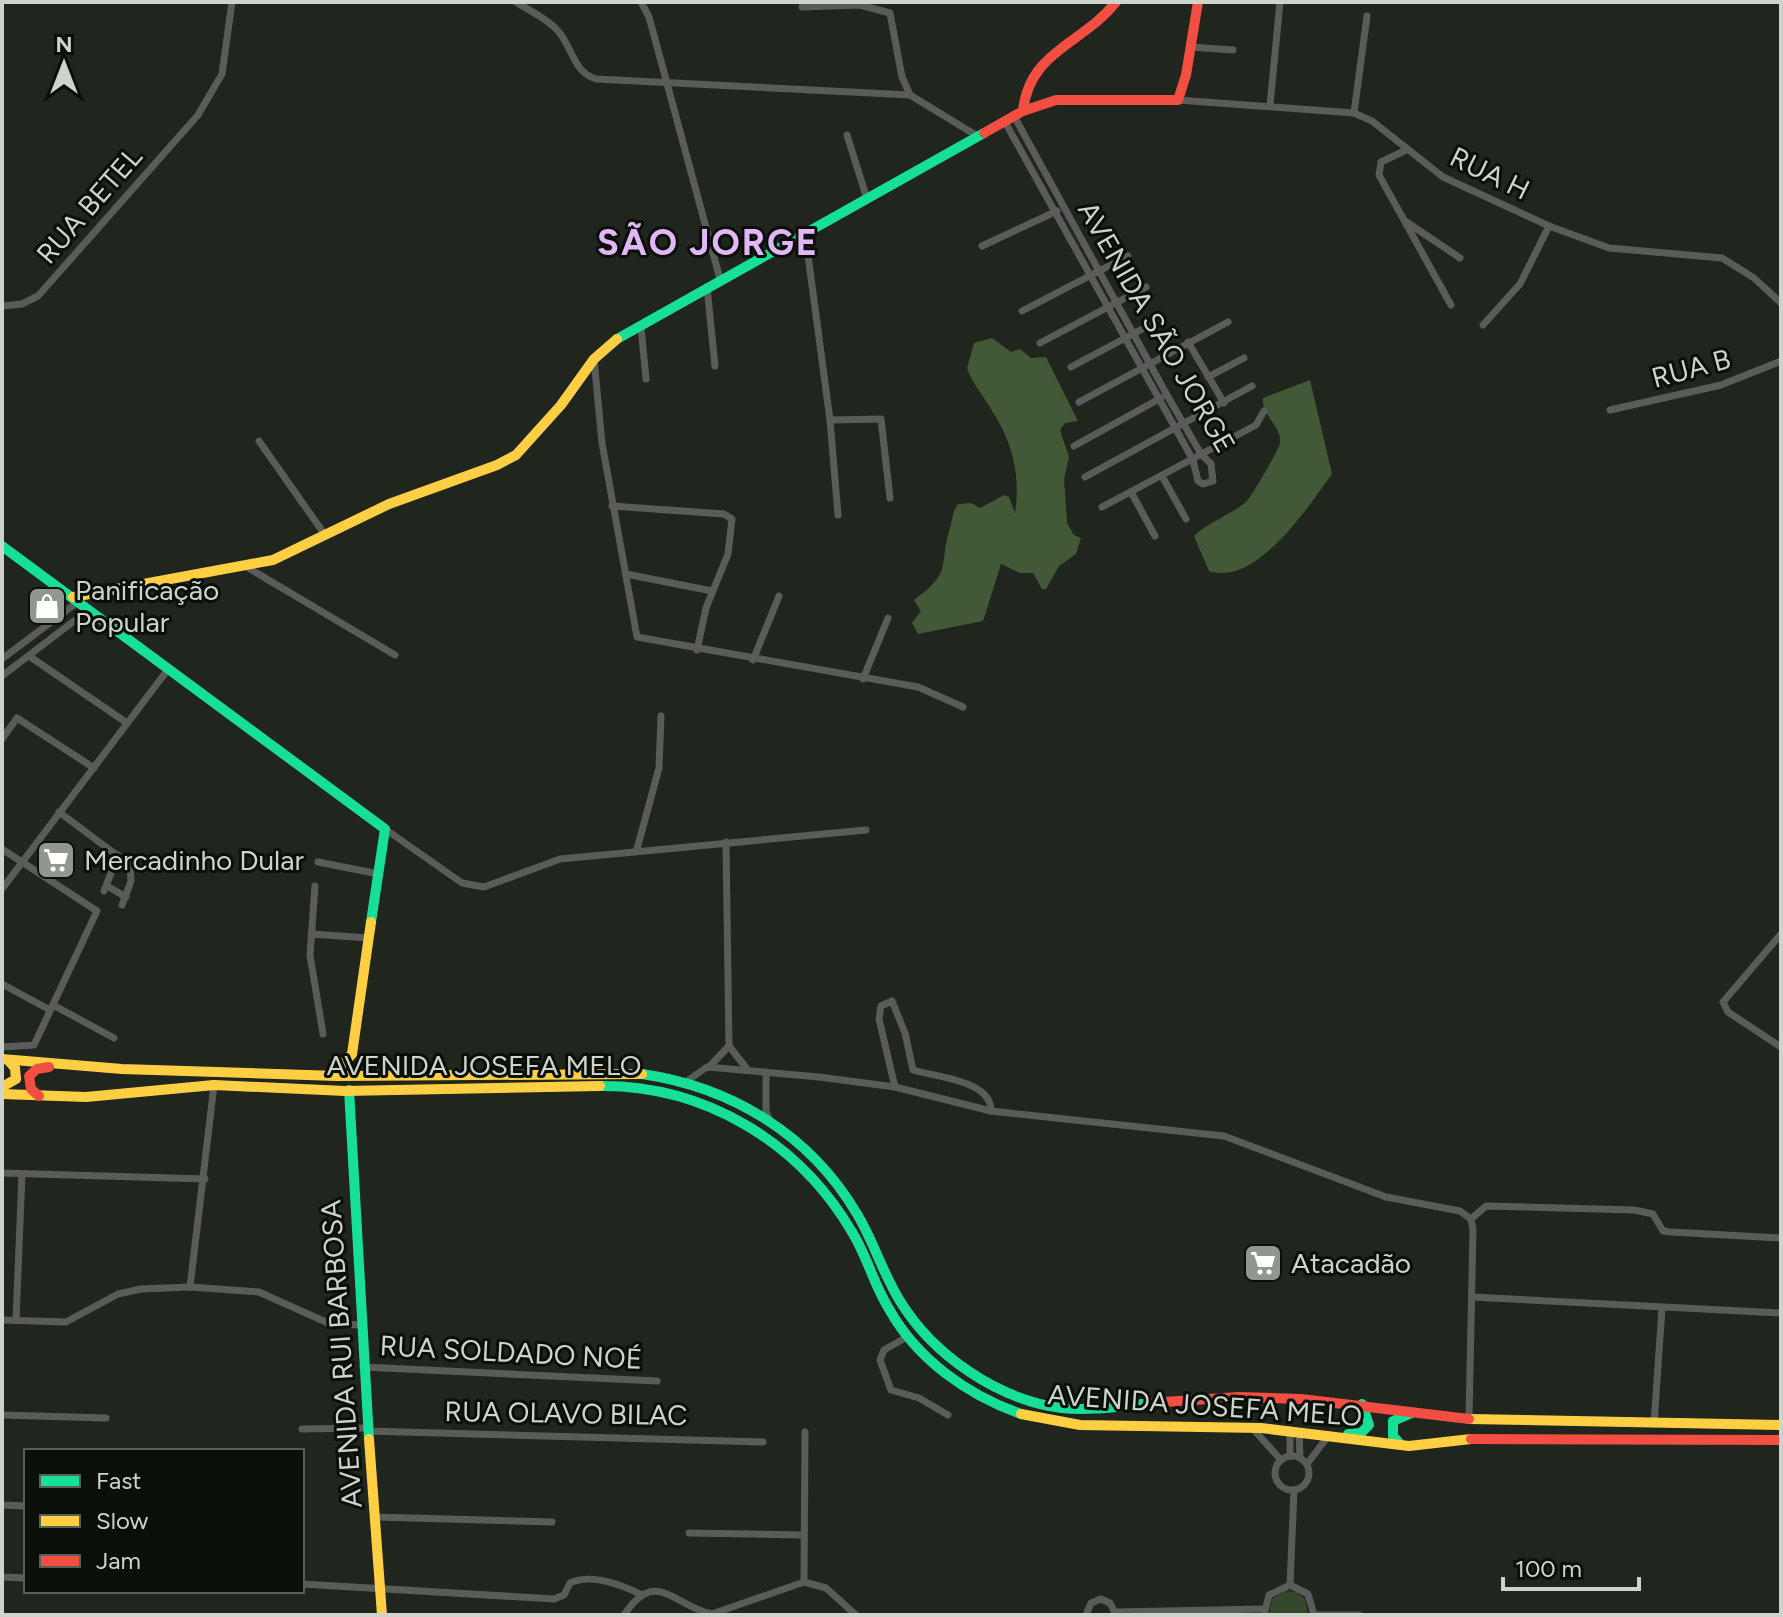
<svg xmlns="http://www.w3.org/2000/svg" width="1783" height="1617" viewBox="0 0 1783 1617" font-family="Figtree,sans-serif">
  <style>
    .green { fill: #36482c }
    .forest { fill: #435836 }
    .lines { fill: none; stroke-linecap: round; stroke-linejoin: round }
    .street { stroke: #5a5c59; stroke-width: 7 }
    .fast { stroke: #16e098; stroke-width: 10 }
    .slow { stroke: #ffcf43; stroke-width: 10 }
    .jam { stroke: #f24e42; stroke-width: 10 }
    .labels { text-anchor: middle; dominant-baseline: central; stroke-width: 6; stroke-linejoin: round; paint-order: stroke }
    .street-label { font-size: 28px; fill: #ced4cb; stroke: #0b0f09 }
    .poi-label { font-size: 28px; fill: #ced4cb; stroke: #0b0f09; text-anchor: start }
    .district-label { font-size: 36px; font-weight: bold; letter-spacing: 2px; fill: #e2b7f8; stroke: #0b0f09 }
  </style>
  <rect width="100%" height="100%" fill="#20251e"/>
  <path class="green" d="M1286,1591l10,1 9,7 3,16h-39l3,-16z"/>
  <g class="forest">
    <path d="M992,338l19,14 9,-3 11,9 15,-1 32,64 -13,2 -5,7 9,27 -5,22 3,44 7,12 7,3 -5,16 -17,12 -13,23h-4l-9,-16h-13l-19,-9 -18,57 -65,13 -6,-11 9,-12 -7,-11c40,-29 24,-34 36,-72 3,-9 2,-16 8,-24l13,-1 9,5 24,-13 5,2 6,16c6,-40 -3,-73 -26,-107 -7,-12 -18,-25 -22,-38l7,-25z"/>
    <path d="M1310,380l22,94c-24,33 -76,113 -123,97l-15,-35c17,-16 37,-21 52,-34 4,-3 34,-54 34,-59 2,-17 -19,-28 -17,-45z"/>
  </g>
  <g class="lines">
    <g class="street">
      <path d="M516,2c14,9 32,17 42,29 15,17 15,41 38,48l314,16 69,42"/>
      <path d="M641,2l8,15 71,262"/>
      <path d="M802,7l58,-2 30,8 12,64 8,18"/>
      <path d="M1190,47l43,3"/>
      <path d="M1178,100l176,13 18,8 71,56 106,49 60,22 113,10 32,20 27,25"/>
      <path d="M1270,105l10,-103"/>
      <path d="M1354,113l13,-97"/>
      <path d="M1005,122l188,338 5,21 5,3 10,-3 -2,-17 -10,-10 -34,-59 -153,-279"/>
      <path d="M847,135l20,64"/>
      <path d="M1406,150l-25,12 -2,13 72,130"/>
      <path d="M1405,221l55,37"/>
      <path d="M805,233l25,187 8,95"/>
      <path d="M982,246l75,-35"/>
      <path d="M707,287l8,79"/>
      <path d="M2,306l20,-2 16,-8 160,-181 24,-41 10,-72"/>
      <path d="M1022,311l106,-55"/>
      <path d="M1483,325l37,-41 29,-58"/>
      <path d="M641,327l5,52"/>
      <path d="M1188,342l36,61"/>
      <path d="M1040,343l106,-56"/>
      <path d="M594,359l8,84 35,194 281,50 45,20"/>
      <path d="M1071,367l90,-48"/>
      <path d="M1208,377l36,-19"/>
      <path d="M1079,402l149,-80"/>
      <path d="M1610,410l111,-25 60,-24"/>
      <path d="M830,420l51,-1 9,79"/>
      <path d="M259,441l66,94"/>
      <path d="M1074,446l87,-48"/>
      <path d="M1162,476l24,43"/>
      <path d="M1085,477l167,-91"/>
      <path d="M1131,492l24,44"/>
      <path d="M612,506l112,8 8,5 -4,35 -22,54 -9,42"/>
      <path d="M1102,507l154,-82 8,-14"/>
      <path d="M245,566l150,89"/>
      <path d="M626,574l86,17"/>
      <path d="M29,656l98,67"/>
      <path d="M2,659l77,-58"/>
      <path d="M753,660l26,-64"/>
      <path d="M2,676l72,-55"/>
      <path d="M863,679l25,-61"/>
      <path d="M2,739l15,-21 77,50"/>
      <path d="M59,812l71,53 1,16 -9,24"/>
      <path d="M385,829l77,54 22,4 76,-28 306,-29"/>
      <path d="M726,842l3,204 18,23"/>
      <path d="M2,849l95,62 -63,134 -32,2"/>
      <path d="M637,849l22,-81 2,-52"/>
      <path d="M318,862l61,12"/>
      <path d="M107,886l19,11"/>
      <path d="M315,886l-5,69 13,79"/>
      <path d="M2,889l167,-221"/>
      <path d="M104,891l14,-36"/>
      <path d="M311,934l58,4"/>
      <path d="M1781,934l-58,68 5,10 53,35"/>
      <path d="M2,984l48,26"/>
      <path d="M53,1005l61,33"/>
      <path d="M709,1067l20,-21"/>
      <path d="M766,1072v39l4,10"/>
      <path d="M687,1081l20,-14 112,10 76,10 96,24 233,25 162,61 74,14 11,8 2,10 -4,189"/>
      <path d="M895,1087l-16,-68 2,-13 11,-5 13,32 8,37c22,7 79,10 78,41"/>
      <path d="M2,1173l203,6"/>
      <path d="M1471,1219l15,-13 148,4 19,4 10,17 8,1 110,6"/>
      <path d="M190,1287l24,-202"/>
      <path d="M1472,1297l309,16"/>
      <path d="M2,1320l64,2 52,-28 23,-5 49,-2 69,5 69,31 32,2"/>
      <path d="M16,1320l6,-146"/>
      <path d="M907,1337l-23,13 -4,10 11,30 28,8 29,17"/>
      <path d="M363,1367l294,14"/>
      <path d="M2,1415l104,3"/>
      <path d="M1654,1424l8,-116"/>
      <path d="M302,1429l65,-1"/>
      <path d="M1253,1429l28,31"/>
      <path d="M1290,1430v26"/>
      <path d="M367,1431l396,11"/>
      <path d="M1299,1432l1,26"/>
      <circle cx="1292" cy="1473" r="17"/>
      <path d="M1307,1464l22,-29"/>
      <path d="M2,1505l24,1"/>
      <path d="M375,1517l177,5"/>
      <path d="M689,1533l114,2"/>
      <path d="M2,1577l24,1"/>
      <path d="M804,1582l1,-150"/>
      <path d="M302,1584l252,15 10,-4 6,-12c21,-10 52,2 72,12"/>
      <path d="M1290,1585l4,-95"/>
      <path d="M1115,1612l148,-3"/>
      <path d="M624,1615c33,-49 50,-8 88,-1l92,-32 22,6 30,27"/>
      <path d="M1086,1615l5,-12 10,-4 9,4 5,10"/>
      <path d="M1264,1615l5,-20 21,-10 18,9 6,21"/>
      <path d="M1314,1615h45"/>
    </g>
    <g class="fast">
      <path d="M617,339l367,-206"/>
      <path d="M2,546l383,283 -14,93"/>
      <path d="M642,1074c89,13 168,60 215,140 17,28 26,60 43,87 33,54 98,99 162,107 32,4 70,-4 102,-6"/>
      <path d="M600,1086c105,-1 199,56 252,146 15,24 22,53 37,77 28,50 78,86 132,105"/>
      <path d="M349,1090l20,349"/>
      <path d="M1348,1434l13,-1 8,-8 -7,-21"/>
      <path d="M1401,1445l-8,-9v-15l19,-8"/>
    </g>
    <g class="slow">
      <path d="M73,597l200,-37 116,-56 108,-39 19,-10 45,-50 33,-46 23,-20"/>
      <path d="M2,1059l120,10 215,7 305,-2"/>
      <path d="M332,1075l20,-21 19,-132"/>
      <path d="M2,1087l14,-8 -1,-11 -7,-8"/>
      <path d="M2,1094l84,3 128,-12 131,6 255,-5"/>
      <path d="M1021,1414l59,11 181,3 148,18 62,-7"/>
      <path d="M1469,1419l312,6"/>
      <path d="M369,1439l13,176"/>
    </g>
    <g class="jam">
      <path d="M1023,111c6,-60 60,-67 93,-109"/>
      <path d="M984,133l39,-22 33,-11h122l8,-25 12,-73"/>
      <path d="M39,1096l-8,-7 -2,-13 8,-7 12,-2"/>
      <path d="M1164,1402l75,-5 62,2 168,20"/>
      <path d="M1471,1439l310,1"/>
    </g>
  </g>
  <defs>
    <symbol id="shop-square" viewBox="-11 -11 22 22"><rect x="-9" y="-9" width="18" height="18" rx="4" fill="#91978e" stroke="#0b0f09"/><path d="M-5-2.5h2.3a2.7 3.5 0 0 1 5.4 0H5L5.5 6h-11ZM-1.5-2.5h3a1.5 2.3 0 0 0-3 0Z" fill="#fff"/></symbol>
    <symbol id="supermarket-square" viewBox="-11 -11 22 22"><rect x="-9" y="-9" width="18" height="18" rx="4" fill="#91978e" stroke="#0b0f09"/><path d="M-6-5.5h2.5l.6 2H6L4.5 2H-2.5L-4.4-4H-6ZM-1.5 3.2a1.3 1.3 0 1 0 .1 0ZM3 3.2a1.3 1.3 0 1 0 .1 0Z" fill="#fff"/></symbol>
  </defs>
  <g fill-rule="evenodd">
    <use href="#shop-square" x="25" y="584" width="44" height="44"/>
    <use href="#supermarket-square" x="34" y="838" width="44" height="44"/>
    <use href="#supermarket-square" x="1241" y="1241" width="44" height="44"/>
  </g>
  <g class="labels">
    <g class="street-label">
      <text transform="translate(1490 173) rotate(26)">RUA H</text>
      <text transform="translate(89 205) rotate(-49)">RUA BETEL</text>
      <text transform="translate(1157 327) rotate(60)">AVENIDA SÃO JORGE</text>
      <text transform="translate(1691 368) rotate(-15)">RUA B</text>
      <text x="484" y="1065">AVENIDA JOSEFA MELO</text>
      <text transform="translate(511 1352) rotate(3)">RUA SOLDADO NOÉ</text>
      <text transform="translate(341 1354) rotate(-94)">AVENIDA RUI BARBOSA</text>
      <text transform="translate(1205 1405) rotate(4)">AVENIDA JOSEFA MELO</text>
      <text transform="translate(566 1413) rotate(1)">RUA OLAVO BILAC</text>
    </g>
    <g class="poi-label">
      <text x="75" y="590">Panificação<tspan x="75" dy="32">Popular</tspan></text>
      <text x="84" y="860">Mercadinho Dular</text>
      <text x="1291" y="1263">Atacadão</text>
    </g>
    <g class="district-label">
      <text x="708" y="242">SÃO JORGE</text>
    </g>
  </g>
  <rect width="1783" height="1617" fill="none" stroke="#ced4cb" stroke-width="8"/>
  <rect x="24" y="1449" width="280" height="144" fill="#0b0f09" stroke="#595e57" stroke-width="2"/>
  <rect x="40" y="1475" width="40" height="12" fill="#16e098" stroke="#595e57" stroke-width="2"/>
  <text x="96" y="1489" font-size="24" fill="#ced4cb">Fast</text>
  <rect x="40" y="1515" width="40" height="12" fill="#ffcf43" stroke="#595e57" stroke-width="2"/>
  <text x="96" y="1529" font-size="24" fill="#ced4cb">Slow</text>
  <rect x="40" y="1555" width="40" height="12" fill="#f24e42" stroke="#595e57" stroke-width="2"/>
  <text x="96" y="1569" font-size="24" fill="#ced4cb">Jam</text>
  <g transform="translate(64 64)" stroke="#0b0f09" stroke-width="6" paint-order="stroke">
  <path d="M0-6L14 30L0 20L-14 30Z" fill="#ced4cb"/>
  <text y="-12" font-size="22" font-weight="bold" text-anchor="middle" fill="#ced4cb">N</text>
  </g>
  <path d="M1503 1577v12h136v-12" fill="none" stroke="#ced4cb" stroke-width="4"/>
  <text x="1515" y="1577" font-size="24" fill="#ced4cb" stroke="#0b0f09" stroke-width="6" paint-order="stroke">100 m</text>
</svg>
